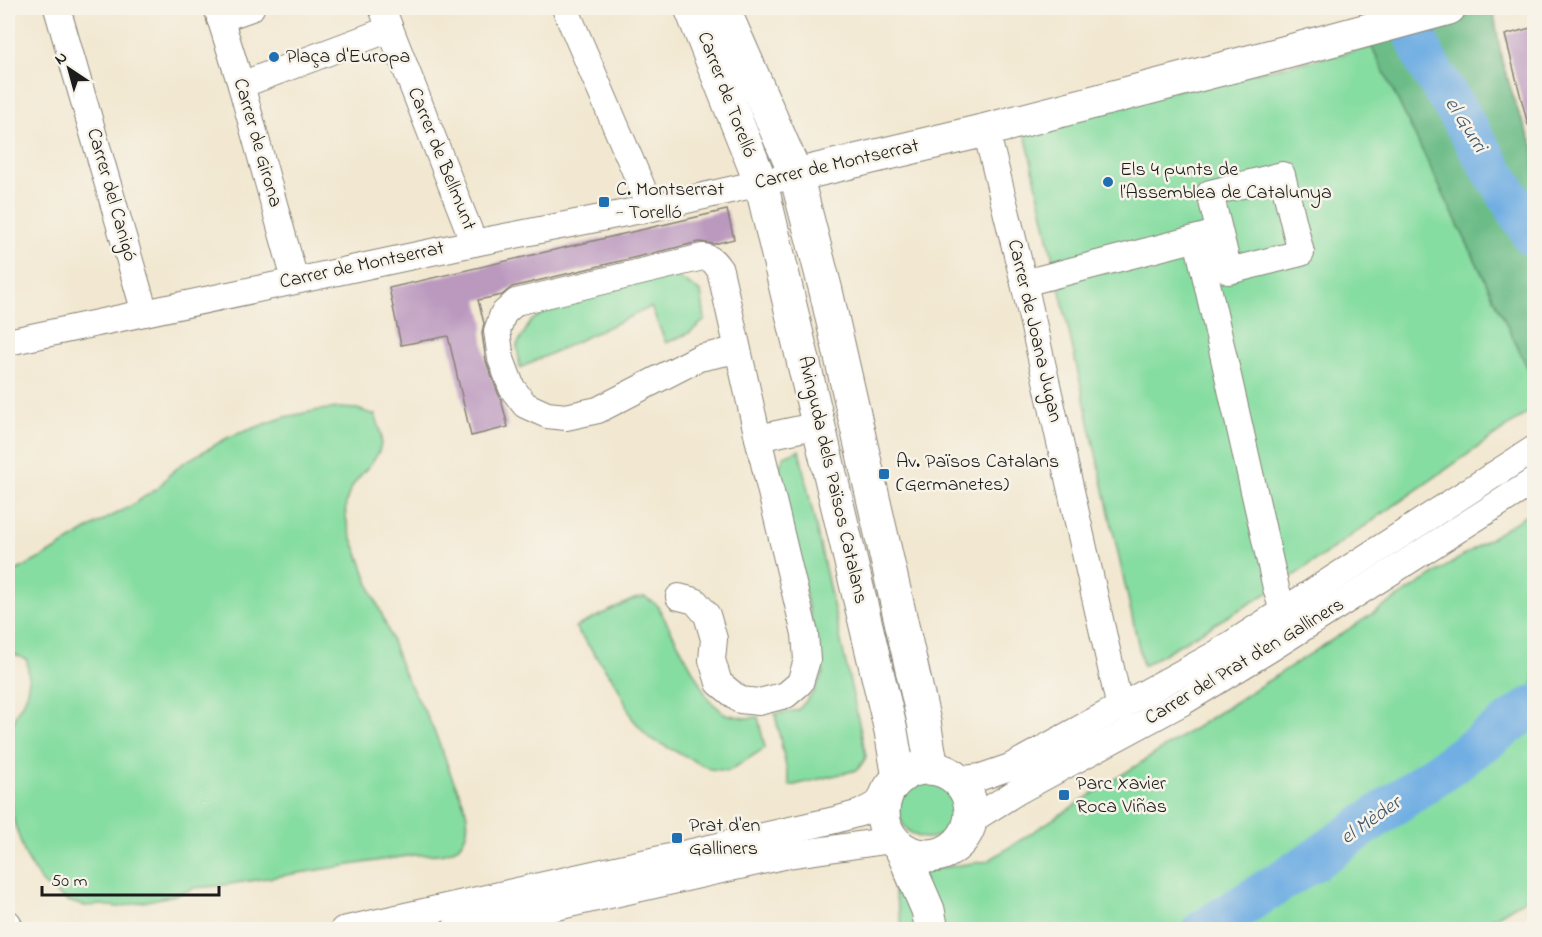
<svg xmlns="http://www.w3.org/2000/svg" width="1542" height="937" viewBox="0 0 1542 937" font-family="'Indie Flower',sans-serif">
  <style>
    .green { fill: #86dda1; stroke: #517c5e; stroke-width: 1.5 }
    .forest { fill: #6cbc87; stroke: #446c52; stroke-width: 1.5 }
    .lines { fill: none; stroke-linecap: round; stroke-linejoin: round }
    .river { stroke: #70aee3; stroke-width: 42 }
    .building { fill: #bb99bf }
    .street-casing { stroke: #878276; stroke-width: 28 }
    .secondary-casing { stroke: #878276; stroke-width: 35 }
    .street { stroke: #fff; stroke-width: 26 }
    .secondary { stroke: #fff; stroke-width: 33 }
    .poi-dot { fill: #1f6fb2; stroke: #f7f3e8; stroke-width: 2 }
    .labels { text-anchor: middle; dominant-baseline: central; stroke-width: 5; stroke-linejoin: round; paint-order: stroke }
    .poi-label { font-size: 20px; fill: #1c1c1c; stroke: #f7f3e8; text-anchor: start }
    .street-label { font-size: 20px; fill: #1c1c1c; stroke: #f7f3e8 }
    .water-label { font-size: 21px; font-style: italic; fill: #3e566c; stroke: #f7f3e8 }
  </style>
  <rect width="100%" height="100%" fill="#f7f3e8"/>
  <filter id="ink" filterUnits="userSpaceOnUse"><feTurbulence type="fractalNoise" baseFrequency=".0167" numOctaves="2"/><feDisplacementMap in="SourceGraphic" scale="12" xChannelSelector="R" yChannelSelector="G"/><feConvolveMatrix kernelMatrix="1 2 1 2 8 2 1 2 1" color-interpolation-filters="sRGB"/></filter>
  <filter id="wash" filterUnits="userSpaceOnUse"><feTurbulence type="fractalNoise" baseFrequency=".008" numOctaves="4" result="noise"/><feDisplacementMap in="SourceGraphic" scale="24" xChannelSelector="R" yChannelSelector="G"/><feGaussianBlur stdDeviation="1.35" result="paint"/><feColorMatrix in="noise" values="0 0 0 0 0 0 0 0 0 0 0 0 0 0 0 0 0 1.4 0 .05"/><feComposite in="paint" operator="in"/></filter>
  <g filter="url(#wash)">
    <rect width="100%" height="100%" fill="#f2e8d1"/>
    <g class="green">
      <path d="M1372,47l162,334v27l-258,180 -133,78 -120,-542z"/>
      <path d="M677,277l24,15 4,28 -16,13 -23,10 -15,-36 -131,61 -3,-23 14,-24 28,-17 85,-24z"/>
      <path d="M339,408l18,1 18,6c22,49 -21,49 -29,88 -3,18 7,37 13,53 5,13 9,26 14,39 4,8 8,16 11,25 7,17 12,34 19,51 8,17 18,32 26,49 9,18 15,36 22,55 9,20 26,47 10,68 -9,14 -32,11 -47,12l-197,31 -23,2 -18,7 -57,12 -18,-2 -17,1 -16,-5 -16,-10 -11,-9 -16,-27 -11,-33 -6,-30 1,-41 2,-21 5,-16 10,-17 3,-17 -2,-20 -15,-7 -4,1v-79l44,-23 46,-29 31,-16 30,-20 10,-12 14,-12 46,-26 56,-20 34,-7z"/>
      <path d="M799,450l67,305 -1,5 -8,10 -67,16 -15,-72 23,-4 15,-17 10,-20 -41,-185 -3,-20 5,-12z"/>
      <path d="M1534,510v384l-60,36 -571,-1 -13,-54 98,-14z"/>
      <path d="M645,597l12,8 52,95 16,14 20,4 13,-1 7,31 -36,23 -19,-2 -61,-31 -17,-20 -15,-33 -42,-58 59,-28z"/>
      <circle cx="927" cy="810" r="28"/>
    </g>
    <path class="forest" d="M1356,8h137l9,53 16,50 16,36v234l-162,-334z"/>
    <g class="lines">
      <g class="river">
        <path d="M1405,8l21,53 108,176"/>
        <path d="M1204,930l115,-73 215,-151"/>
      </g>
    </g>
    <g id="blocks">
      <g class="building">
        <path d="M1534,27v98h-6l-23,-90z"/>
        <path d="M727,210l7,29 -20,5 -15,-2 -187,45 -10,8 -24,5 6,23 -2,10 4,28 12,32 3,6 7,28 -37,9 -23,-100 -47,9 -12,-57z"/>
      </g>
    </g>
  </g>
  <g filter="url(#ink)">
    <use href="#blocks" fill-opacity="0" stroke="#878276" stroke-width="1.5"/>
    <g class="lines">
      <defs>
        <g id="street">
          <path d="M57,8l88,305"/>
          <path d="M217,8l24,77 54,195"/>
          <path d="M382,8l92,235"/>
          <path d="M565,8l86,200"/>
          <path d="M220,19l31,-11"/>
          <path d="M241,85l149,-56"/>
          <path d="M986,130l38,153 96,425"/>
          <path d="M1282,175l19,78 -72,18 -19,-78z"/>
          <path d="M1197,239l79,349 7,23"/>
          <path d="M1024,283l189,-49"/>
          <path d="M8,342l466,-99 177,-35 145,-33"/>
          <path d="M737,350l-38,8 -101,52 -32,7 -19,-2 -22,-10 -13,-17 -11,-29 -4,-28 6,-17 13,-12 187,-45c9,1 12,6 17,13l38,168 61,-13"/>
          <path d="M679,597l16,4 12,14 7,24 -2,21 7,23 21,17 19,2 27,-7 14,-12 7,-23 -2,-26 -47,-196"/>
          <path d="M957,780l24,-3 29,-10 206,-113 318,-205"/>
          <path d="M970,821l48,-30 165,-89 87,-53 264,-168"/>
          <path d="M8,923l3,7"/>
          <path d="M343,930l492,-110 25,-7 24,-13"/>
          <path d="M454,930l334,-75 104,-15"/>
        </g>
        <g id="secondary">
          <path d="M691,8l70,175 130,548 8,47"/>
          <path d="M723,8l73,167 30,116 98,431 8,46"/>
          <path d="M796,175l190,-45 286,-74 177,-48"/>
          <circle cx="927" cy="812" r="44"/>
          <path d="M902,850l26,60 4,20"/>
        </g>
      </defs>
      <use href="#street" class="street-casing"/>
      <use href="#secondary" class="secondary-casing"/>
      <use href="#street" class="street"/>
      <use href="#secondary" class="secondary"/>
    </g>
  </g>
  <g class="poi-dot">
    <circle cx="274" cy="57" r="6"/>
    <circle cx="1108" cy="182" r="6"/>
    <rect x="598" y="196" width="12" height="12" rx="3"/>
    <rect x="878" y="468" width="12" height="12" rx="3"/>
    <rect x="1058" y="789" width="12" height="12" rx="3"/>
    <rect x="671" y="832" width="12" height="12" rx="3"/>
  </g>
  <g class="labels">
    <g class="poi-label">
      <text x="286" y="57">Plaça d'Europa</text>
      <text x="1120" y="170">Els 4 punts de<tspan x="1120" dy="23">l’Assemblea de Catalunya</tspan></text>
      <text x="616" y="190">C. Montserrat<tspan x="616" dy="23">- Torelló</tspan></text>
      <text x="896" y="462">Av. Països Catalans<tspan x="896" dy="23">(Germanetes)</tspan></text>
      <text x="1076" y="784">Parc Xavier<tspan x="1076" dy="23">Roca Viñas</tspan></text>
      <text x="689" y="826">Prat d'en<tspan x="689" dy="23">Galliners</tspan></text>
    </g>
    <g class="street-label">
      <text transform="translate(726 95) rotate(69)">Carrer de Torelló</text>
      <text transform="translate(257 143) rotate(74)">Carrer de Girona</text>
      <text transform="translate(441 159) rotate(68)">Carrer de Bellmunt</text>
      <text transform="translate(837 165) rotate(-13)">Carrer de Montserrat</text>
      <text transform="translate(111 195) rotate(74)">Carrer del Canigó</text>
      <text transform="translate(362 266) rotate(-12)">Carrer de Montserrat</text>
      <text transform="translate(1034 331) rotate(77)">Carrer de Joana Jugan</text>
      <text transform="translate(832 480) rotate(77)">Avinguda dels Països Catalans</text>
      <text transform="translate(1245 662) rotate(-31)">Carrer del Prat d'en Galliners</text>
    </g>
    <g class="water-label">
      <text transform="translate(1465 125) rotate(58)">el Gurri</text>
      <text transform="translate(1371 821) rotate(-35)">el Mèder</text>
    </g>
  </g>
  <rect width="1542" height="937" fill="none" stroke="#f7f3e8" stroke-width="30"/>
  <g transform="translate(69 69) rotate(324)" stroke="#f7f3e8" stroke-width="4.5" paint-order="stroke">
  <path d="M0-4.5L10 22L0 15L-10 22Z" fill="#1c1c1c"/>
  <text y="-9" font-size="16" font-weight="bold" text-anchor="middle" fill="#1c1c1c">N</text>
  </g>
  <path d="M42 886v9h177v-9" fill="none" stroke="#1c1c1c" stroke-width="3"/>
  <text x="51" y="886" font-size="18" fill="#1c1c1c" stroke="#f7f3e8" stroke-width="4.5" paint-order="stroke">50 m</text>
</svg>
